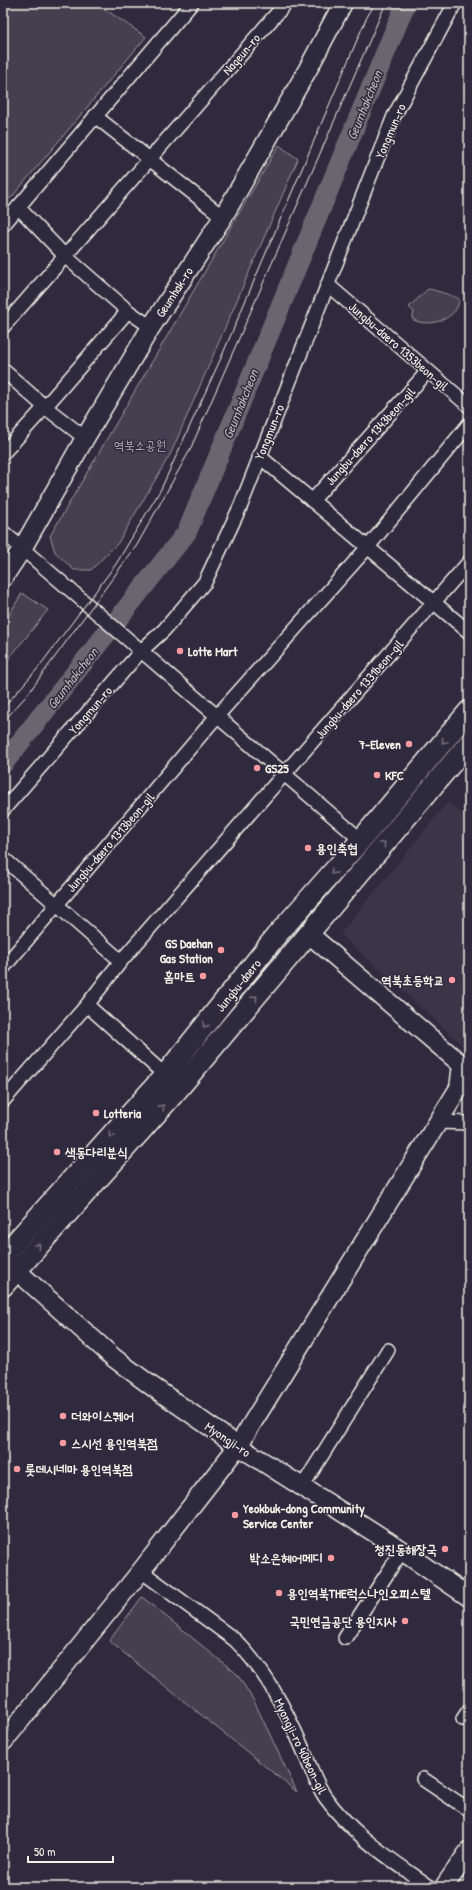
<svg xmlns="http://www.w3.org/2000/svg" width="472" height="1890" viewBox="0 0 472 1890" font-family="'Patrick Hand','Poor Story',sans-serif">
  <style>
    .built { fill: #3b3647 }
    .green { fill: #454050; stroke: #9c989c }
    .lines { fill: none; stroke-linecap: round; stroke-linejoin: round }
    .river { stroke: #6a6670; stroke-width: 20 }
    .street-casing { stroke: #f4f1e8; stroke-width: 16 }
    .secondary-casing { stroke: #f4f1e8; stroke-width: 21 }
    .primary-casing { stroke: #f4f1e8; stroke-width: 23 }
    .street { stroke: #2f2a3d; stroke-width: 13 }
    .secondary { stroke: #2f2a3d; stroke-width: 18 }
    .primary { stroke: #2f2a3d; stroke-width: 20 }
    .tram { stroke: #f4f1e8; stroke-width: 1 }
    .oneway { stroke: #747079 }
    .poi-dot { fill: #ff9aa2; stroke: #2f2a3d; stroke-width: 1.5 }
    .labels { text-anchor: middle; dominant-baseline: central; stroke-width: 3; stroke-linejoin: round; paint-order: stroke }
    .street-label { font-size: 13px; fill: #f4f1e8; stroke: #2f2a3d }
    .park-label { font-size: 13px; fill: #b7b3b3; stroke: #2f2a3d }
    .poi-label { font-size: 13px; font-weight: bold; fill: #f4f1e8; stroke: #2f2a3d; text-anchor: start }
    .water-label { font-size: 14px; font-style: italic; fill: #b6b2b2; stroke: #2f2a3d }
  </style>
  <rect width="100%" height="100%" fill="#2f2a3d"/>
  <filter id="ink" filterUnits="userSpaceOnUse"><feTurbulence type="fractalNoise" baseFrequency=".025" numOctaves="2"/><feDisplacementMap in="SourceGraphic" scale="8" xChannelSelector="R" yChannelSelector="G"/><feConvolveMatrix kernelMatrix="1 2 1 2 8 2 1 2 1" color-interpolation-filters="sRGB"/></filter>
  <g filter="url(#ink)">
    <path class="built" d="M448,802l21,17v232l-129,-117z"/>
    <g class="green">
      <path d="M3,3h93l50,34 -135,161 -8,1z"/>
      <path d="M279,145l19,14 -127,294 -53,90 -27,27h-17l-19,-18 -5,-16z"/>
      <path d="M428,289c4,0 29,8 31,10 0,20 -31,30 -47,20l2,-7 -5,-5z"/>
      <path d="M22,593l26,17 -45,56v-41z"/>
      <path d="M142,1597l95,77 17,27 43,91 -188,-151z"/>
    </g>
    <g class="lines">
      <path class="river" d="M3,764l184,-232 219,-529"/>
      <defs>
        <g id="street">
          <path d="M95,116l128,101"/>
          <path d="M18,207l47,49 63,55 23,16"/>
          <path d="M3,225l189,-222"/>
          <path d="M328,285l141,121"/>
          <path d="M3,327l283,-324"/>
          <path d="M3,370l42,37 40,31"/>
          <path d="M3,453l42,-46 83,-96"/>
          <path d="M259,456l210,176"/>
          <path d="M312,501l116,-130"/>
          <path d="M3,532l358,308"/>
          <path d="M3,810l138,-159 23,-21 41,-48 36,-77 153,-389 61,-113"/>
          <path d="M3,858l118,103"/>
          <path d="M3,968l214,-252 151,-169 101,-123"/>
          <path d="M87,1005l78,70"/>
          <path d="M3,1101l84,-96 34,-44 348,-399"/>
          <path d="M438,1122l31,1"/>
          <path d="M302,1487l86,-137"/>
          <path d="M141,1571l94,69c29,28 51,70 67,107 7,16 13,35 23,50 28,39 66,62 105,90"/>
          <path d="M345,1638l57,-87"/>
          <path d="M463,1719l6,-9"/>
          <path d="M423,1779l46,31"/>
        </g>
        <g id="secondary">
          <path d="M3,578l19,-29 63,-111 66,-111 72,-110 85,-148 35,-66"/>
          <path d="M6,1261l108,97 39,29 85,59 148,94 83,57"/>
          <path d="M3,1742l138,-171 97,-125 221,-358 3,-23 -153,-131"/>
          <path d="M444,1887l25,-36"/>
        </g>
        <g id="primary">
          <path d="M3,1256l162,-181 111,-139 85,-96 108,-129"/>
          <path d="M3,1286l176,-198 290,-345"/>
        </g>
      </defs>
      <use href="#street" class="street-casing"/>
      <use href="#secondary" class="secondary-casing"/>
      <use href="#primary" class="primary-casing"/>
      <use href="#street" class="street"/>
      <use href="#secondary" class="secondary"/>
      <use href="#primary" class="primary"/>
      <g class="tram">
        <path d="M3,708l35,-40 78,-104 45,-75 60,-131 145,-339 9,-16"/>
        <path d="M3,722l24,-27 110,-150 53,-95 196,-447"/>
      </g>
    </g>
    <defs><path id="oneway-chevron" d="M-2-3.5L2.5 0L-2 3.5" fill="none" stroke-width="1.6" stroke-linecap="round" stroke-linejoin="round"/></defs>
    <g class="oneway">
      <use href="#oneway-chevron" transform="translate(444 741) rotate(130)"/>
      <use href="#oneway-chevron" transform="translate(383 844) rotate(-50)"/>
      <use href="#oneway-chevron" transform="translate(333 872) rotate(131)"/>
      <use href="#oneway-chevron" transform="translate(255 998) rotate(-50)"/>
      <use href="#oneway-chevron" transform="translate(205 1025) rotate(129)"/>
      <use href="#oneway-chevron" transform="translate(162 1107) rotate(-48)"/>
      <use href="#oneway-chevron" transform="translate(111 1135) rotate(132)"/>
      <use href="#oneway-chevron" transform="translate(38 1246) rotate(-48)"/>
    </g>
  </g>
  <g class="poi-dot">
    <circle cx="180" cy="651" r="4"/>
    <circle cx="409" cy="744" r="4"/>
    <circle cx="257" cy="768" r="4"/>
    <circle cx="377" cy="775" r="4"/>
    <circle cx="308" cy="848" r="4"/>
    <circle cx="221" cy="950" r="4"/>
    <circle cx="203" cy="976" r="4"/>
    <circle cx="452" cy="980" r="4"/>
    <circle cx="96" cy="1113" r="4"/>
    <circle cx="57" cy="1152" r="4"/>
    <circle cx="63" cy="1416" r="4"/>
    <circle cx="63" cy="1443" r="4"/>
    <circle cx="17" cy="1469" r="4"/>
    <circle cx="235" cy="1515" r="4"/>
    <circle cx="445" cy="1549" r="4"/>
    <circle cx="331" cy="1558" r="4"/>
    <circle cx="279" cy="1593" r="4"/>
    <circle cx="405" cy="1621" r="4"/>
  </g>
  <g class="labels">
    <g class="street-label">
      <text transform="translate(241 54) rotate(-49)">Nageun-ro</text>
      <text transform="translate(390 131) rotate(-67)">Yongmun-ro</text>
      <text transform="translate(174 292) rotate(-57)">Geumhak-ro</text>
      <text transform="translate(399 346) rotate(41)">Jungbu-daero 1353beon-gil</text>
      <text transform="translate(269 432) rotate(-68)">Yongmun-ro</text>
      <text transform="translate(370 436) rotate(-48)">Jungbu-daero 1343beon-gil</text>
      <text transform="translate(359 689) rotate(-49)">Jungbu-daero 1331beon-gil</text>
      <text transform="translate(90 710) rotate(-49)">Yongmun-ro</text>
      <text transform="translate(110 842) rotate(-49)">Jungbu-daero 1313beon-gil</text>
      <text transform="translate(238 985) rotate(-51)">Jungbu-daero</text>
      <text transform="translate(228 1439) rotate(34)">Myongji-ro</text>
      <text transform="translate(301 1746) rotate(64)">Myongji-ro 40beon-gil</text>
    </g>
    <g class="park-label">
      <text x="140" y="445">역북소공원</text>
    </g>
    <g class="poi-label">
      <text x="188" y="651">Lotte Mart</text>
      <text x="401" y="744" text-anchor="end">7-Eleven</text>
      <text x="265" y="768">GS25</text>
      <text x="385" y="775">KFC</text>
      <text x="316" y="848">용인축협</text>
      <text x="213" y="943" text-anchor="end">GS Daehan<tspan x="213" dy="15">Gas Station</tspan></text>
      <text x="195" y="976" text-anchor="end">홈마트</text>
      <text x="444" y="980" text-anchor="end">역북초등학교</text>
      <text x="104" y="1113">Lotteria</text>
      <text x="65" y="1152">색동다리분식</text>
      <text x="71" y="1416">더와이스퀘어</text>
      <text x="71" y="1443">스시선 용인역북점</text>
      <text x="25" y="1469">롯데시네마 용인역북점</text>
      <text x="243" y="1508">Yeokbuk-dong Community<tspan x="243" dy="15">Service Center</tspan></text>
      <text x="437" y="1549" text-anchor="end">청진동해장국</text>
      <text x="323" y="1558" text-anchor="end">박소은헤어메디</text>
      <text x="287" y="1593">용인역북THE럭스나인오피스텔</text>
      <text x="397" y="1621" text-anchor="end">국민연금공단 용인지사</text>
    </g>
    <g class="water-label">
      <text transform="translate(364 105) rotate(-68)">Geumhakcheon</text>
      <text transform="translate(240 404) rotate(-68)">Geumhakcheon</text>
      <text transform="translate(72 678) rotate(-52)">Geumhakcheon</text>
    </g>
  </g>
  <rect width="472" height="1890" fill="none" stroke="#2f2a3d" stroke-width="16"/>
  <rect x="8" y="8" width="456" height="1874" fill="none" stroke="#f4f1e8" stroke-width="1.5" filter="url(#ink)"/>
  <path d="M28 1856v6h85v-6" fill="none" stroke="#f4f1e8" stroke-width="2"/>
  <text x="34" y="1856" font-size="12" fill="#f4f1e8" stroke="#2f2a3d" stroke-width="3" paint-order="stroke">50 m</text>
</svg>
